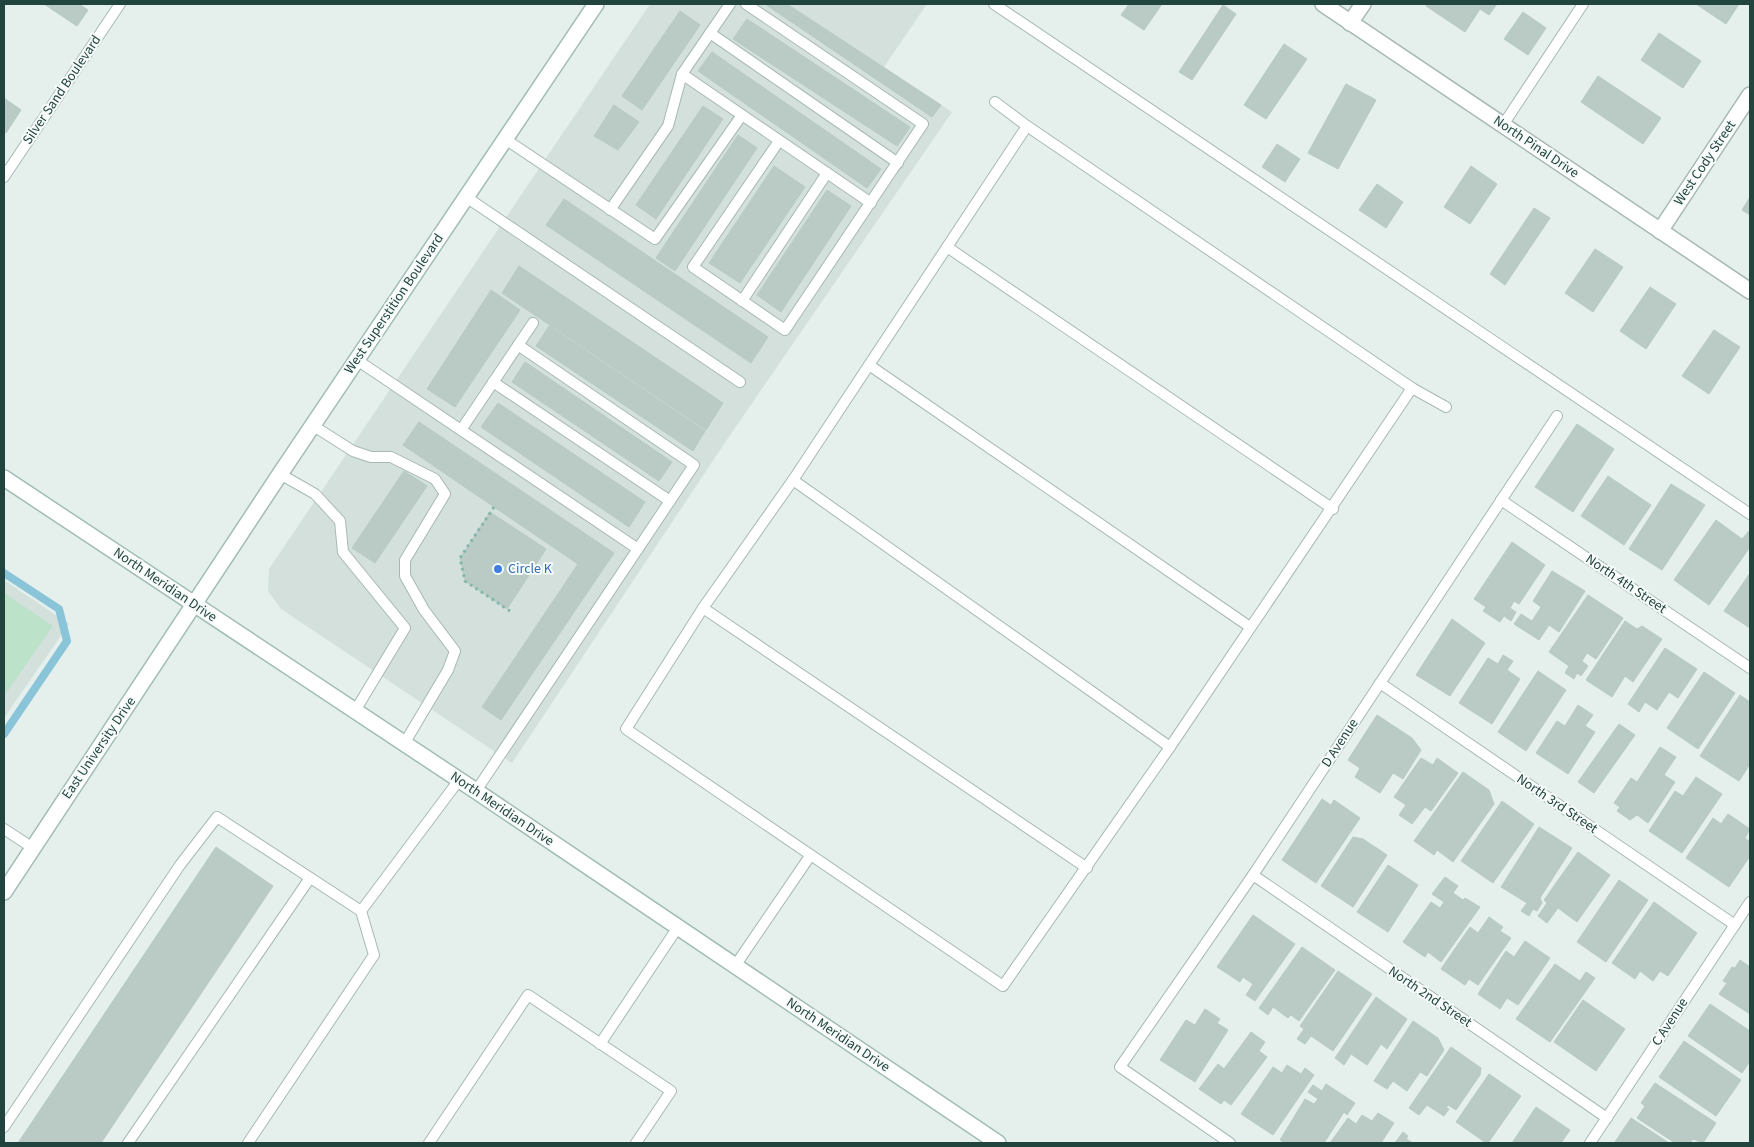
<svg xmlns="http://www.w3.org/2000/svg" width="1754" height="1147" viewBox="0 0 1754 1147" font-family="'Source Sans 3',sans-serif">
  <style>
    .built { fill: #d3e0db }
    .green { fill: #bce2ca }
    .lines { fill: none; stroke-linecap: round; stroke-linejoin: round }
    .stream { stroke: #89c4d9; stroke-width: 8 }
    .building { fill: #bacbc5; stroke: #b7cac4 }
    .lane-casing { stroke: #a7b9b4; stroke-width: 12 }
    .street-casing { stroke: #a7b9b4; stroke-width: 18 }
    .secondary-casing { stroke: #a2bcb6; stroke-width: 18 }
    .path { stroke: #82b6ab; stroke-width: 3; stroke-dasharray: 2.5 4; stroke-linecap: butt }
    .lane { stroke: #fff; stroke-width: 10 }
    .street { stroke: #fff; stroke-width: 15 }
    .secondary { stroke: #fff; stroke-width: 15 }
    .shop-dot { fill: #3f7fe0; stroke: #f6fbf9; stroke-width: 2 }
    .labels { text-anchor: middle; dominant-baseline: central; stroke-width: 4; stroke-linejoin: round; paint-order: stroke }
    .street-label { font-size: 14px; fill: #22443e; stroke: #f6fbf9 }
    .shop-label { font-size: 14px; fill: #366cbe; stroke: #f6fbf9; text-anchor: start }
  </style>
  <rect width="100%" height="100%" fill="#e5f0ec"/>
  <g class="built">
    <path d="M650,4h277l-43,63 68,45 -228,332 -212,319 -231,-154 -13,-18 1,-22z"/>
    <path d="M4,580l65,44 -65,94z"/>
  </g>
  <path class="green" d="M4,593l49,33 -49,70z"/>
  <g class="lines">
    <path class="stream" d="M4,573l55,36 8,32 -63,93"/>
  </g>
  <g class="building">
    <path d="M44,4h35l9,6 -11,16z"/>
    <path d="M765,4h22l154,101 -9,12z"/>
    <path d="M1129,4h33l-18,26 -23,-15z"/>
    <path d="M1427,4h70l-8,11 -9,-6 -15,23 -39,-26z"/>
    <path d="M1696,4h43l-13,20z"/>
    <path d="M1223,5l13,9 -44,66 -13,-8z"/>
    <path d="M680,11l20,14 -58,85 -20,-14z"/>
    <path d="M1523,12l23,16 -18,27 -24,-16z"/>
    <path d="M747,19l163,108 -13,19 -164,-107z"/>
    <path d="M1659,33l42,28 -18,27 -42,-28z"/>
    <path d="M1284,44l23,15 -41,60 -22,-14z"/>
    <path d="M712,52l169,117 -14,19 -169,-117z"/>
    <path d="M1598,76l63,42 -18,26 -62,-42z"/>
    <path d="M1346,84l30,16 -38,69 -30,-16z"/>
    <path d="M4,98l17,12 -15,23 -2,-2z"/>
    <path d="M614,105l25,17 -21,28 -24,-14z"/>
    <path d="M703,106l20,13 -67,100 -20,-14z"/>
    <path d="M738,135l19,13 -82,123 -19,-13z"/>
    <path d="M1277,144l23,15 -15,23 -23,-15z"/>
    <path d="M774,166l31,21 -65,96 -31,-20z"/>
    <path d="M1471,166l26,18 -27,40 -26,-17z"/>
    <path d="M1377,184l26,18 -17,26 -27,-18z"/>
    <path d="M827,190l24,16 -70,106 -24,-17z"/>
    <path d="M1750,197v18l-8,-5z"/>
    <path d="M564,199l204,138 -17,26 -205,-138z"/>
    <path d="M1534,208l16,10 -45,67 -15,-11z"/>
    <path d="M1595,249l28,18 -30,45 -28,-19z"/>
    <path d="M519,266l204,137 -17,27 -204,-137z"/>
    <path d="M1650,287l26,17 -30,45 -26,-18z"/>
    <path d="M491,290l29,20 -65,97 -28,-18z"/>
    <path d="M549,326l156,105 -12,20 -157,-105z"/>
    <path d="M1714,330l26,17 -31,47 -27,-18z"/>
    <path d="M525,362l147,100 -13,19 -147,-99z"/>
    <path d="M498,403l147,99 -16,25 -148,-100z"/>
    <path d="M419,422l195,131 -113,167 -19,-13 96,-143 -175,-119z"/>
    <path d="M1577,424l37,25 -41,63 -38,-25z"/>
    <path d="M404,471l23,15 -52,77 -23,-15z"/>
    <path d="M1608,476l43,29 -27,40 -43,-29z"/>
    <path d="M1671,484l34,21 -43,65 -33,-21z"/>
    <path d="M490,512l56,37 -39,60 -42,-28 -5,-23z"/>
    <path d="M1716,520l26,19 8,-9v17l-41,58 -35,-25z"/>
    <path d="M1512,542l33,23 -26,39 -5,-3 -4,7 6,4 -5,9 -7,-5 -4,6 -17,-11 3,-4 -12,-8z"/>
    <path d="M1552,571l33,20 -26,41 -10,-7 -10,15 -25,-16 7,-10 11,7 9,-14 -8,-6z"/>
    <path d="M1750,573v55l-26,-17z"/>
    <path d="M1588,595l35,23 -27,41 -9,-6 -5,8 6,5 -7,10 -4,-3 -3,6 -9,-6 4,-7 -20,-14z"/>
    <path d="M1452,619l33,24 -35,53 -34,-21z"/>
    <path d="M1625,621l12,8 5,-3 20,13 -29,43 -8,-6 -13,21 -26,-17z"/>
    <path d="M1665,648l32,21 -19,29 -9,-6 -12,18 -12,-8 -6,10 -11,-8z"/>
    <path d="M1503,655l10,6 -6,9 13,9 -28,45 -33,-21 29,-45 10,6z"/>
    <path d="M1538,671l28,19 -40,61 -28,-19z"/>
    <path d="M1704,672l31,21 -37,56 -31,-21z"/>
    <path d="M1740,695l10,7v62l-11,17 -39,-25z"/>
    <path d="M1578,705l15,10 -8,11 10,6 -27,42 -32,-21 21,-32 8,5z"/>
    <path d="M1377,715l35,23 9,12 -18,29 -10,-6 -13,20 -25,-16 5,-9 -12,-8z"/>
    <path d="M1619,724l16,11 -41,58 -16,-11z"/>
    <path d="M1660,747l16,10 -12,18 11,7 -27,41 -11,-8 -7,5 -13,-9 3,-4 -6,-4 17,-25 6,4z"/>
    <path d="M1421,758l12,7 4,-7 21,15 -27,38 -6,-4 -13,17 -13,-9 7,-10 -12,-8z"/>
    <path d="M1463,772l26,18 5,14 -41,58 -16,-12 -3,5 -20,-14z"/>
    <path d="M1696,777l26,17 -40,59 -33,-22 26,-40 8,5z"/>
    <path d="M1322,799l9,6 3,-5 26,18 -44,65 -34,-23z"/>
    <path d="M1502,801l32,23 -41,59 -32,-22z"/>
    <path d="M1728,814l22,15 -5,9 5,4v14l-21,31 -43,-29 27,-40 8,6z"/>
    <path d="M1539,827l33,21 -32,50 2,5 -5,8 -4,-2 -4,7 -8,-5 6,-8 -26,-16z"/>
    <path d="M1353,837l10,2 24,16 -34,52 -32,-21z"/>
    <path d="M216,847l57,39 -172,257h-83z"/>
    <path d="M1578,852l32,23 -33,47 -19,-14 -11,15 -9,-7 9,-13 -3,-3z"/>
    <path d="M1388,865l30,20 -30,47 -31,-20z"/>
    <path d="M1445,877l13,9 -5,7 10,7 2,-2 15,9 -39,55 -13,-10 -3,5 -22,-15 28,-40 9,6 4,-6 -12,-8z"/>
    <path d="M1619,880l29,20 -42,62 -29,-20z"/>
    <path d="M1654,902l43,31 -29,43 -8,-5 -7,10 -13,-10 -5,8 -23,-16z"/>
    <path d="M1253,915l42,29 -40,57 -9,-6 7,-11 -10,-7 -3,5 -23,-15z"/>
    <path d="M1489,917l14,10 -3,4 11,7 -33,47 -9,-6 -4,6 -24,-16 29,-42 8,6z"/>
    <path d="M1525,941l25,17 -32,47 -11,-7 -7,11 -22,-15 28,-43 8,6z"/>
    <path d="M1302,947l33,23 -36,51 -8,-6 -3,3 -15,-11 -5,8 -9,-7z"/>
    <path d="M1740,960l10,7v47l-31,-20 8,-11 -4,-2 9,-14 3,1z"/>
    <path d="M1555,964l25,17 6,-9 9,6 -45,64 -34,-23z"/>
    <path d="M1338,971l34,23 -39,57 -22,-15 -6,8 -8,-5 7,-10 -4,-3z"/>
    <path d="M1376,997l31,22 -20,30 -6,-5 -14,21 -16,-11 -7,11 -9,-7z"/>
    <path d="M1583,1000l42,29 -29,42 -42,-29z"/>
    <path d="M1710,1004l40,27v30l-8,12 -54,-37z"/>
    <path d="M1205,1009l15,10 -3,4 11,7 -33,52 -35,-22 26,-40 9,5z"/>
    <path d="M1413,1021l25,17 6,12 -17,26 -7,-4 -13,19 -14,-10 -6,8 -13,-8z"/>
    <path d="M1251,1032l14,10 -6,9 8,6 -36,48 -7,-5 -3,4 -22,-15 19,-25 6,5z"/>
    <path d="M1684,1041l57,39 -25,36 -57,-39z"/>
    <path d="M1451,1047l30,21 -1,7 -24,35 -8,-5 -2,3 3,1 -5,7 -17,-11 -8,10 -10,-7z"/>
    <path d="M1287,1065l14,9 4,-6 9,7 -41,60 -32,-21 32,-47 9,6z"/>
    <path d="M1489,1074l32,22 -33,47h-2l-30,-21z"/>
    <path d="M1655,1083l61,40 -13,20 -10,-4 -3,4h-15l-38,-25 8,-12 -4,-3z"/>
    <path d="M1326,1084l29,19 -8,12 -3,-3 -20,31h-39l-5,-3 25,-41 9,5 4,-5 -10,-7 5,-7 9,6z"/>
    <path d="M1536,1107l34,23 -9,13h-49z"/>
    <path d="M1378,1113l16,10 -13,20h-51l18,-25 8,6 6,-9 10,6z"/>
    <path d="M1631,1118l38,25h-52l-2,-1z"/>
    <path d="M1403,1132l5,4 -2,3 7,4h-18z"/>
  </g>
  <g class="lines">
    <defs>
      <g id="lane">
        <path d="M746,4l177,120 -138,206 -92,-63 86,-126"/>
        <path d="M994,4l756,510"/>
        <path d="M710,33l188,130"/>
        <path d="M682,74l189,129"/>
        <path d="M995,102l32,24 385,262 34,19"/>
        <path d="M1503,125l80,-121"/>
        <path d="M1027,126l-234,354 -90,128 -77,121 377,257 167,-239 242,-359"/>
        <path d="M505,139l150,100 87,-124"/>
        <path d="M4,177l116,-173"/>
        <path d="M466,197l274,185"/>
        <path d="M610,210l58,-84 14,-52 48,-70"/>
        <path d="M947,247l386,262"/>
        <path d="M742,301l85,-128"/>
        <path d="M357,360l281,189"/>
        <path d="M869,365l381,262"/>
        <path d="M493,382l177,119"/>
        <path d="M312,425l41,26 18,6h20l44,22 10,15 -40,66v16l19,34 31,41 -7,19 -44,74"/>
        <path d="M461,430l72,-107"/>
        <path d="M280,474l35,20 25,27 3,31 62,76 -50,83"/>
        <path d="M793,480l377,267"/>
        <path d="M1501,500l249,168"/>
        <path d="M703,608l384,260"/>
        <path d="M1380,683l355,242"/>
        <path d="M476,791l218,-326 -176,-120"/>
        <path d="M4,829l29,19"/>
        <path d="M1253,875l354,243"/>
        <path d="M735,966l75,-110"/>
        <path d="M600,1044l78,-117"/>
        <path d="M4,1127l176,-262 37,-48 144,94 98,-131"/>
        <path d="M128,1143l182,-265"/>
        <path d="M248,1143l126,-188 -13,-44"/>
        <path d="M429,1143l99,-148 143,96 -35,52"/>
        <path d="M1230,1143l-110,-76 133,-192 304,-459"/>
        <path d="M1590,1143l160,-241"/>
      </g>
      <g id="street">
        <path d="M1323,4l427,287"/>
        <path d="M1350,23l13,-19"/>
        <path d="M1660,231l90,-136"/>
      </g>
      <g id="secondary">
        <path d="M4,478l472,313 522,352"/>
        <path d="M4,892l276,-418 316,-470"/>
      </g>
    </defs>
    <use href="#lane" class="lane-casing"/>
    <use href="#street" class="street-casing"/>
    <use href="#secondary" class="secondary-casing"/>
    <path class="path" d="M494,507l-34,51 5,23 45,30"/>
    <use href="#lane" class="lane"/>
    <use href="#street" class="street"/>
    <use href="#secondary" class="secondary"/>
  </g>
  <circle class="shop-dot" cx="498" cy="569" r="5"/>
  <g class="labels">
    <g class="street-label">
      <text transform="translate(62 90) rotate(-56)">Silver Sand Boulevard</text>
      <text transform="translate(1536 147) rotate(34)">North Pinal Drive</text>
      <text transform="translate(1705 163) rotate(-56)">West Cody Street</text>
      <text transform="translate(394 304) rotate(-56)">West Superstition Boulevard</text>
      <text transform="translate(1626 584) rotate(34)">North 4th Street</text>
      <text transform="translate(165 585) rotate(34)">North Meridian Drive</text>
      <text transform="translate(1340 743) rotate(-57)">D Avenue</text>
      <text transform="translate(99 748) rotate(-56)">East University Drive</text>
      <text transform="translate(1557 804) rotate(34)">North 3rd Street</text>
      <text transform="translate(502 809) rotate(34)">North Meridian Drive</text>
      <text transform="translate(1430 997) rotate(34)">North 2nd Street</text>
      <text transform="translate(1670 1022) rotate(-57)">C Avenue</text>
      <text transform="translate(838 1035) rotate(34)">North Meridian Drive</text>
    </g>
    <g class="shop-label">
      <text x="508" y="569">Circle K</text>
    </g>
  </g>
  <rect width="1754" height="1147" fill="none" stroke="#22443e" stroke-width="10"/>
</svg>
